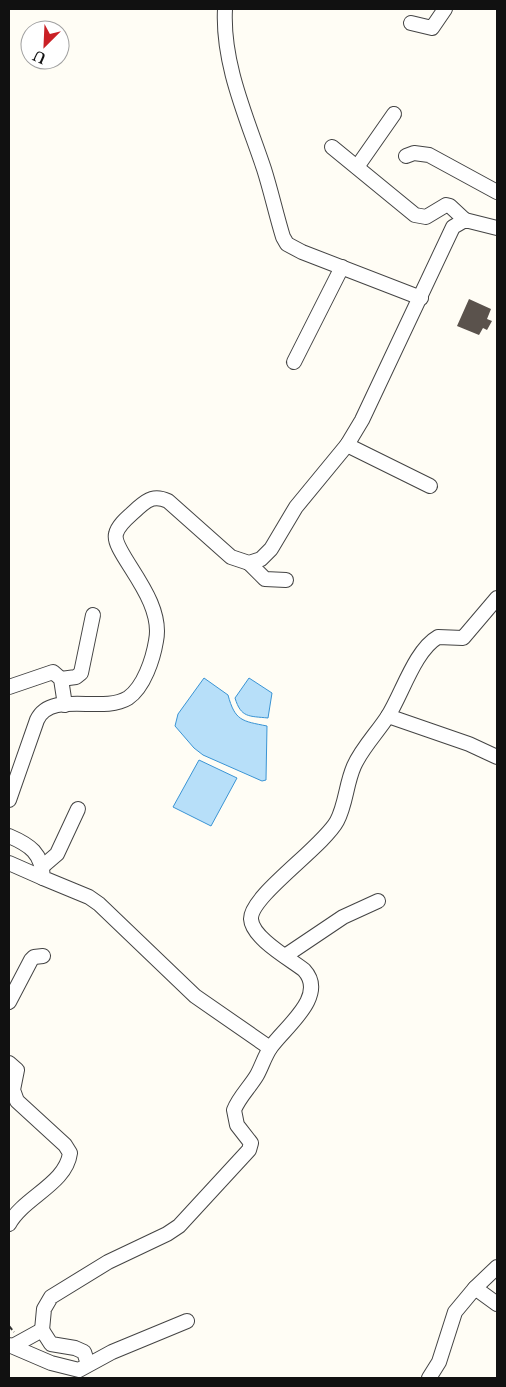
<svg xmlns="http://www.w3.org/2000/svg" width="506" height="1387" viewBox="0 0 506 1387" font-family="'Libre Baskerville',serif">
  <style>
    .water { fill: #b7dff9; stroke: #3a94d4 }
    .building { fill: #5a524c }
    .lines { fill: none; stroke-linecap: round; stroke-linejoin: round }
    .minor-casing { stroke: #444; stroke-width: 16 }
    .path { stroke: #333; stroke-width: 2; stroke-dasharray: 5 2.5; stroke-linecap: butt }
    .minor { stroke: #fff; stroke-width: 14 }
  </style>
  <rect width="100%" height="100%" fill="#fffdf5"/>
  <g class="water">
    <path d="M204,678l24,17c7,26 14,26 39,31l-1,54 -4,1 -59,-26 -9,-7 -19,-22 3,-12z"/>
    <path d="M249,678l23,15 -4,25c-19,-2 -27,0 -33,-20z"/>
    <path d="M199,760l38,18 -26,48 -38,-19z"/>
  </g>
  <path class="building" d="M469,299l22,10 -4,10 5,2 -5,9 -4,-2 -4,7 -22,-9z"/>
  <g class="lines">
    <defs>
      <g id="minor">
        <path d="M225,9c-3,55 22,109 39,160 7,22 12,45 19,68l4,7 15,8 119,46"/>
        <path d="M411,23l21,5 13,-19"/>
        <path d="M332,147l83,68 11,2 20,-12 4,1 15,14"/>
        <path d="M406,156l8,-3 15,2 68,37"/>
        <path d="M357,167l37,-53"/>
        <path d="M294,362l48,-95"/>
        <path d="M347,445l83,41"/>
        <path d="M249,563l16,16 21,1"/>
        <path d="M61,679l15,-2 5,-4 12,-58"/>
        <path d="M9,687l44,-15 8,7 4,26"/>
        <path d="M388,716l81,28 28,13"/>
        <path d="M9,800l28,-80c14,-30 65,-6 91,-22 16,-11 25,-39 28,-57 9,-43 -45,-89 -40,-107 2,-10 15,-19 22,-26 10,-9 17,-13 30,-7l63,56 18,6 12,-4 10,-10 25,-42 51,-62 15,-25 91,-193 12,-7 32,8"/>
        <path d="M9,836c21,9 33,17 34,42l46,19 10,7 96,92 75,52"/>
        <path d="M9,863l34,15"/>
        <path d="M43,866l14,-12 21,-45"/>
        <path d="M285,956l58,-39 35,-16"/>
        <path d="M9,1002l22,-42 3,-3 9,-1"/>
        <path d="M9,1063l8,7 -4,20 4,11 48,44 5,8c-4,31 -46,44 -61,71"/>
        <path d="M475,1288l22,-21"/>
        <path d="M42,1330l2,-21 7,-12 57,-35 59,-28 12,-8 70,-76 2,-7 -14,-18 -3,-15c5,-13 16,-23 23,-35 5,-9 8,-20 14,-28 14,-20 57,-51 33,-77 -14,-11 -52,-32 -53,-51 -1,-23 72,-72 86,-98 9,-17 9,-37 17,-55 8,-18 23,-33 34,-50 14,-22 27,-66 50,-79l25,1 34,-40"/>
        <path d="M9,1345l42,18 28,7 33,-18 75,-31"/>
        <path d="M13,1346l29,-16 9,14 24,4 9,4 4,12"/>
        <path d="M429,1378l10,-16 16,-50 20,-24 22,16"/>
      </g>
    </defs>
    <use href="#minor" class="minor-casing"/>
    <path class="path" d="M9,1326l5,6"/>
    <use href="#minor" class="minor"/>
  </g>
  <rect width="506" height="1387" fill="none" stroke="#111111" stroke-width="20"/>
  <g transform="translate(45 45) rotate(204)"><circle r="24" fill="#ffffff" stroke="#a0a0a0"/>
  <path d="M0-4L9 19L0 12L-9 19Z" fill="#ca2025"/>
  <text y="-8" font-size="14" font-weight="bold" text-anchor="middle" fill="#111111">U</text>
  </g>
</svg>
